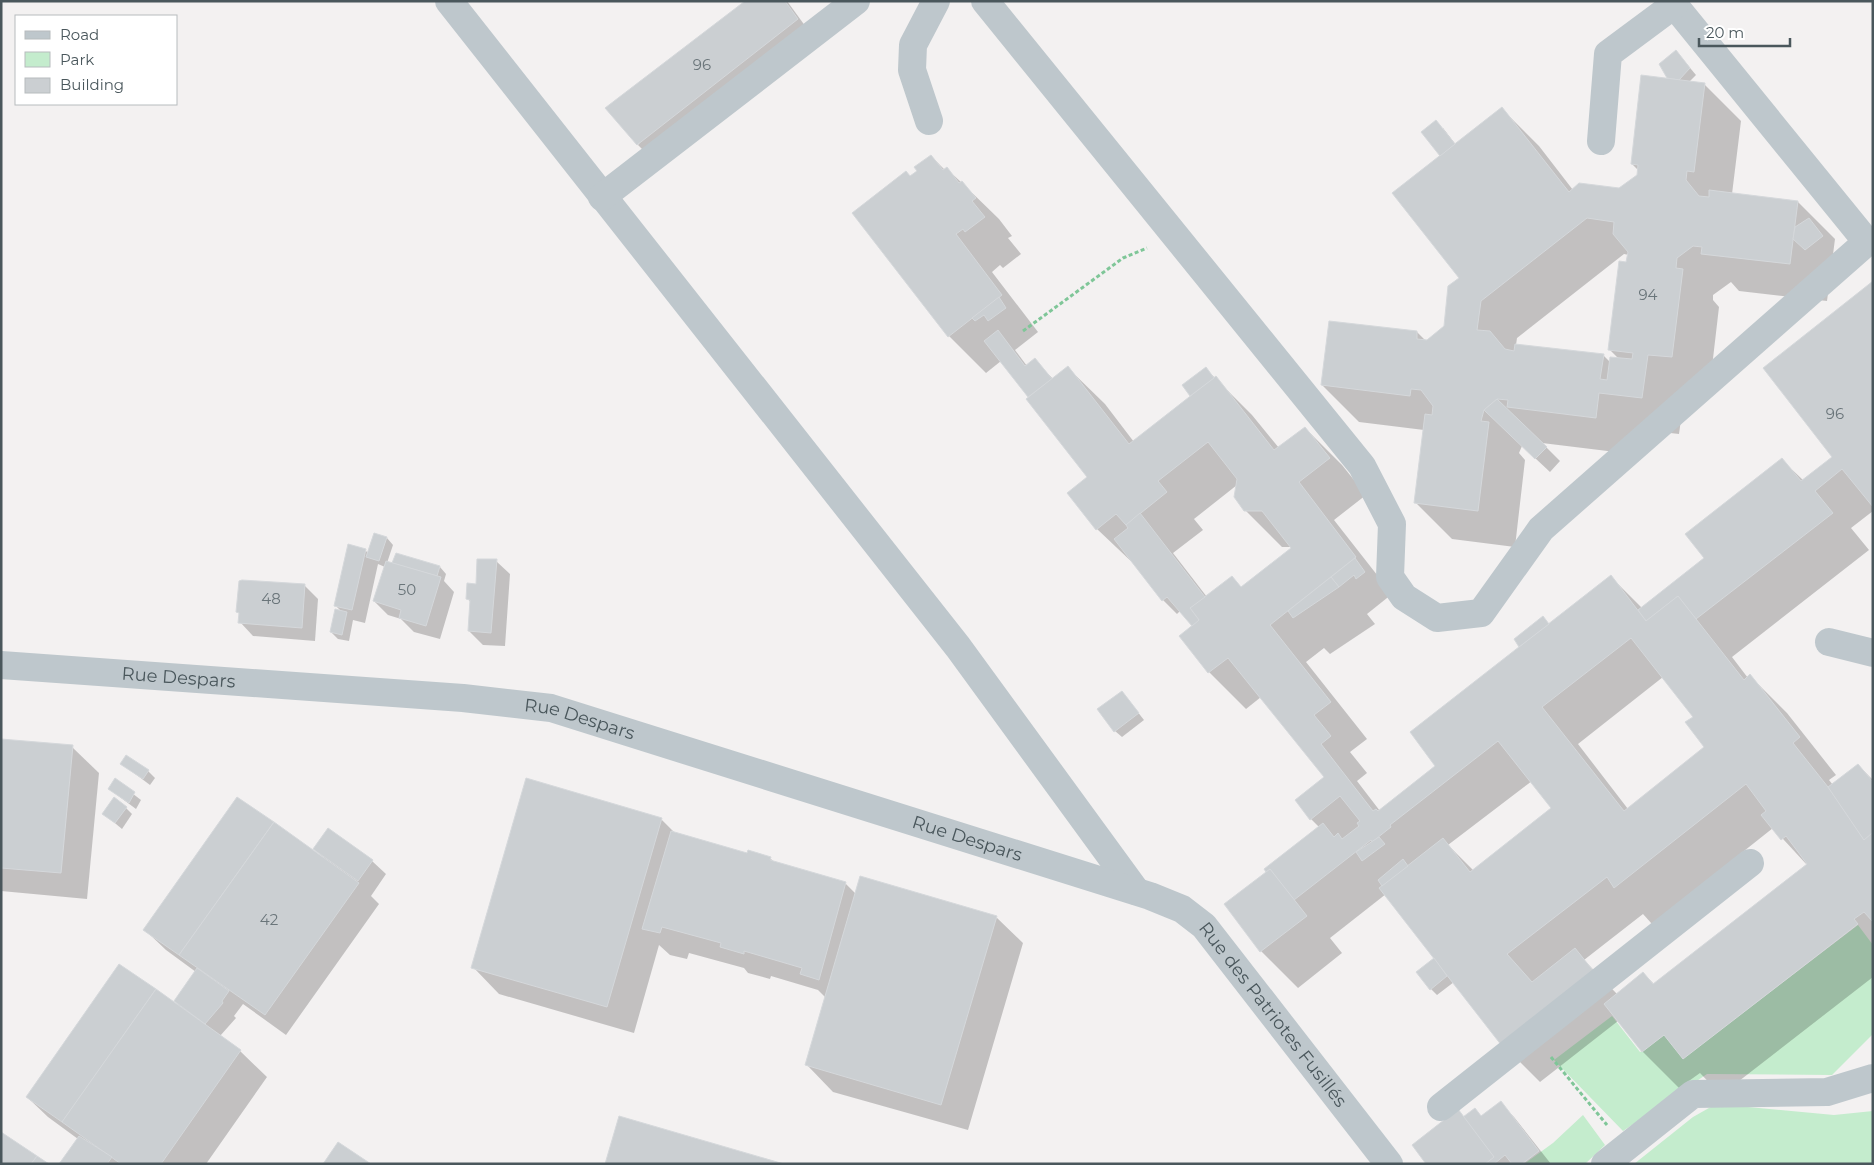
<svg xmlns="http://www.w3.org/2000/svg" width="1874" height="1165" viewBox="0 0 1874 1165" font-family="Montserrat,sans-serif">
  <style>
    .green { fill: #c4eccd }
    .shadow { fill: #0003; fill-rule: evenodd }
    .building { fill: #cbcfd2; stroke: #d5d8db; fill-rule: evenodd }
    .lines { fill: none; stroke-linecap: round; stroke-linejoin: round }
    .path { stroke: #7fc698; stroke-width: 3; stroke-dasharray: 4 2.5; stroke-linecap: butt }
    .minor { stroke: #bec7cc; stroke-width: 28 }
    .labels { text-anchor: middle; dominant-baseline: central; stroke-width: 4; stroke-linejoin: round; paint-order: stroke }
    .number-label { font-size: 15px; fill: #6a757a }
    .street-label { font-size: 18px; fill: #4a575c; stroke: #fff }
  </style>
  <rect width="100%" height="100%" fill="#f3f1f1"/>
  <g class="green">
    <path d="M1858,925l15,20v89l-41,41 -125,-1 -84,57 -69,-71 58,-44 28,36 29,-20 16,25z"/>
    <path d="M1716,1104l118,11 39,-4v53h-239l59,-47z"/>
    <path d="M1583,1115l22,30 -20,19h-61l29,-21z"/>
  </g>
  <g class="shadow">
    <path d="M747,1h40l24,33 -160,124 -13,-13z"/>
    <path d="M1676,51l20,24 -7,7 15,2 37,37 -9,73 66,8 37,37 -8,62 -88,-10 -8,-9 -18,13v5l6,7 -10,86 -24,-2 -6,43 -44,-5 -3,25 -90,-11 18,18 -10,11 -28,-26 -3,7 6,7 -10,87 -63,-8 -37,-37 9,-72 -65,-8 -37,-37 95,-53 9,9 19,-14 16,-49 -20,-121 2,-29 13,17 46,-36 37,37 34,44 46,-1 19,-14 1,-4 -7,-7 39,-84 -3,-3zM1624,254l5,1 -1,8 -18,87 9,9 -8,4 -8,-8 -87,-10 1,-7z"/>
    <path d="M931,156l14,14 2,-1 15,14 37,36 13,17 -4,2 13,16 -18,14 -3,-3 -8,7 46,60 -23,18 12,16 8,-6 18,19 15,-11 37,36 29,38 58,-46 -8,-10 21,-18 47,47 27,33 26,-20 37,37 24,30 -32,25 58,74 -25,20 8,10 -45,30 -6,-6 -18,14 61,77 -17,13 17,21 -10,8 23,30 57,-44 113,-142 61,-48 31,31 64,-50 76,-98 22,21 30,-24 39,-174v228l-22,17 18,22 -137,107 16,21 2,-2 37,37 49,62 -7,5 4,5 25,-20 15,15v197l-152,118 -21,-22 -21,15 -36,-36 -25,-31 -78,61 -37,-37 -49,-63 -17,13 -6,-6 4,-31 -49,-64 -56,44 12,15 -44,35 -37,-37 7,-79 -2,-3 53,-42 -8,-8 15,-41 -65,-81 -15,12 -37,-37 -15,-46 -13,-16 -4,4 -14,-14 -28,-35 -38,-36 -8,-52 -88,-116 -15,12 -37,-37 -38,-159zM1237,485l8,25 37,37h12l-52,41 -10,-10 -25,19 -34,-44 30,-23 -9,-11zM1663,677l31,40 12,30 -78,62 -50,-65zM1532,781l21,27 -79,63 -26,-26zM1773,828l34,37 -153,119 -11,-11 -26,21 -33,-34 59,-46 9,10z"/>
    <path d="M375,535l12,3 6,7 -6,18 53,4 6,7 -2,7 10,11 -14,47 -26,-7 -13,-13 -13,-4 -14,-14 11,-34 -7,-3 -13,59 -12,-3 -4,21 -11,-2 -7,-7 11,-20 -7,-7 30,-55 4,4z"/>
    <path d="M496,561l14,13 -5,72 -22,-1 -14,-14 2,-28 -3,-4z"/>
    <path d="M304,585l14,14 -3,42 -62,-5 -13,-14z"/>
    <path d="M1122,692l22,28 -22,17 -7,-6z"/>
    <path d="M1,740l71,7 27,26 -12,126 -86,-8z"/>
    <path d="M122,764l26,7 7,7 -5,7z"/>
    <path d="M115,780l26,20 -5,9 -27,-20z"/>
    <path d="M126,808l6,6 -10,15 -18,-15z"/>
    <path d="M661,819l15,15 71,21 23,3 4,4 71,21 11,11 140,23 27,26 -55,187 -135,-38 -26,-27 19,-67 -8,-8 -47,-14 -1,3 -22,-6 -4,-5 -55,-15 -2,6 -17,-4 -11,-10 -25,88 -135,-39 -26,-27z"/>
    <path d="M314,849l58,12 14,13 -15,22 8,8 -93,131 -43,-31 -9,12 2,2 -16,18 20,15 27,26 -61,87h-145l17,-25 -30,-22 -21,-20 152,-90 -4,-6 21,-29 -30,-22 -21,-20 178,-73z"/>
    <path d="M1500,1103l14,14 37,47h-124l37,-47 11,-8 7,8z"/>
  </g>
  <g class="building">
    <path d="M745,1h40l13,18 -161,126 -32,-37z"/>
    <path d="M1676,50l14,18 -11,12 -12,-2 -8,-14z"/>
    <path d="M1641,75l64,8 -11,89 -7,-1 -1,9 13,16 10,1v-7l89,11 -8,63 -89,-10 1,-7 -9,-1 -16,12 -1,10 7,1 -11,88 -24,-2 -6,43 -43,-5 -3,25 -89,-11 1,-7 -11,-1 -13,11 -3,11 8,1 -11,89 -64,-8 11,-89 7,1 1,-9 -12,-16 -10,-1 -1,7 -89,-11 8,-64 88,10v8l10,1 17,-14 4,-40 11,-8 -67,-85 110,-86 67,85 10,-9 40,5 18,-13 1,-10 -7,-1zM1587,218l27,4 -1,12 15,18 -2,10 -7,-1 -11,89 25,3 -1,6 -22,-2 -3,23 -7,-1 4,-25 -89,-10 -1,7 -9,-2 -15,-18 -13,-1 4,-29z"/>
    <path d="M1436,120l19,24 -15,12 -19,-24z"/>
    <path d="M931,155l12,15 4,-3 12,16 3,-2 14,17 -4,3 13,16 -20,15 -2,-3 -7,5 46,61 -54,42 -96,-124 54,-42 4,5 7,-5 -3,-4z"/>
    <path d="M1809,218l14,18 -18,14 -12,-11 2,-12z"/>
    <path d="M1873,281v226l-31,-38 -27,22 18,22 -137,106 -18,-23 -32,25 -8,-11 66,-52 -19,-24 97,-76 19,23 31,-24 -69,-89z"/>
    <path d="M999,297l7,11 -18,13 -4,-6 -9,6 -3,-3z"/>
    <path d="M998,330l27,36 10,-8 17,21 -24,18 -44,-56z"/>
    <path d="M1068,366l61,78 87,-68 58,74 31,-23 25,31 -31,24 57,75 -86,68 61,77 -17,13 17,21 -10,8 52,67 3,-2 2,2 57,-45 -25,-34 201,-157 35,46 32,-25 66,84 6,-6 50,63 -7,6 35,44 36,53 9,-8v90l-9,-10 -10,7 4,5 -175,135 -19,-24 -22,17 -38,-48 39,-32 10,12 154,-120 -21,-28 -5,4 -20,-25 5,-4 -20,-27 -132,104 -7,-11 -100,77 25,28 43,-34 20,25 -93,73 -123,-158 64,-50 27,34 81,-64 -53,-67 -108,84 1,2 -19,15 -1,-2 -77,60 -24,-31 -4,3 -2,-3 59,-46 11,14 4,-4 4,6 17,-13 -2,-3 3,-2 -20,-25 -30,24 -15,-20 29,-23 -96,-119 -20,15 -29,-37 20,-16 -9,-12 42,-32 9,11 50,-39 -29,-37h-18l-10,-14 3,-18 -29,-37 -50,39 9,11 -41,33 -10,-11 -20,16 -29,-37 20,-16 -61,-78zM1631,638l62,79 -8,5 19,25 -80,64 -82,-104z"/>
    <path d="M1206,367l8,11 -24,18 -8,-11z"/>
    <path d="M1497,399l50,48 -12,12 -51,-49z"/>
    <path d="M1140,513l65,84 -15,11 9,12 -7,6 -25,-29 -5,4 -48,-62 14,-11 -2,-3z"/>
    <path d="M374,533l13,4 -8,24 -13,-4z"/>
    <path d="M348,544l18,5 -14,61 -18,-4z"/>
    <path d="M396,553l44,13 -3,10 -45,-13z"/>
    <path d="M1355,558l10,14 -9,7 -2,-4 -15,12 -8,-10z"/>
    <path d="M477,559h20l-6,74 -23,-2 2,-31 -4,-1 1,-16 9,1z"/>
    <path d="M386,561l55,16 -15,49 -27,-8 2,-8 -28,-9z"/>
    <path d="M1331,577l8,10 -46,31 -5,-7z"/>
    <path d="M242,580l63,4 -3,44 -64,-5 1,-10 -3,-1 3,-31z"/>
    <path d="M335,609l12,3 -5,23 -12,-3z"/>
    <path d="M1543,616l6,8 -30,23 -5,-8z"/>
    <path d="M1122,691l17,22 -25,19 -17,-23z"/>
    <path d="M1,739l72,6 -12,128 -60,-5z"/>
    <path d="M126,755l23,15 -6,9 -23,-15z"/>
    <path d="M1858,764l15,18v50l-9,8 -36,-53z"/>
    <path d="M115,778l20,14 -6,11 -21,-14z"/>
    <path d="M526,778l136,40 -55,189 -136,-39z"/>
    <path d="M114,797l13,10 -12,16 -13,-9z"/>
    <path d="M237,797l37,25 -95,133 -36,-25z"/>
    <path d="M274,822l85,61 -94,132 -86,-60z"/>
    <path d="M328,828l45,32 -15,21 -45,-32z"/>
    <path d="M671,831l76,22 1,-3 23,7 -1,3 76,22 -27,98 -19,-6 2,-6 -58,-17v3l-24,-7 1,-4 -59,-16 -2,6 -18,-4z"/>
    <path d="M1379,837l6,7 -23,17 -6,-9z"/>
    <path d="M1403,859l5,7 -26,20 -4,-6z"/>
    <path d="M1270,869l37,47 -47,36 -36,-48z"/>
    <path d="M860,876l137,40 -56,189 -136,-40z"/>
    <path d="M1434,958l13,18 -17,14 -14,-18z"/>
    <path d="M119,964l37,25 -94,133 -36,-25z"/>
    <path d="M197,968l32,23 -7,10 1,2 -18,21 -31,-23z"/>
    <path d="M156,989l85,61 -80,114h-40l-59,-42z"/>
    <path d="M1501,1101l38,50 -17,13h-10l-7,-9 -11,9h-9l9,-7 -31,-40 12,-9 6,8z"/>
    <path d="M1458,1109l36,48 -9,7h-59l-14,-19z"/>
    <path d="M619,1116l165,48h-179z"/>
    <path d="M1,1132l36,24 -6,8h-30z"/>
    <path d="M79,1136l33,21 -5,7h-48z"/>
    <path d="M338,1142l33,22h-48z"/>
    <path d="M37,1156l12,8h-18z"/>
  </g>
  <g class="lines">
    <g class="path">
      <path d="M1023,331l100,-73 24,-10"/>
      <path d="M1551,1057l56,68"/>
    </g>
    <g class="minor">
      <path d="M449,1l509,646 178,244"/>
      <path d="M985,1l377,465 30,58 -2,53 14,20 33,21 44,-5 60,-84 326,-287 -196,-241"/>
      <path d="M929,121l-17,-51 1,-25 23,-44"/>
      <path d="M1601,141l7,-87 66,-49"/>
      <path d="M602,197l254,-196"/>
      <path d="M1829,642l44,11"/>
      <path id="s1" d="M1,665l462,33 88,10 599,188 32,13 22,17 185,238"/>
      <path d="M1441,1107l309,-244"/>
      <path d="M1605,1164l88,-70 134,-2 46,-14"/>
    </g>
  </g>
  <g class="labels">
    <g class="number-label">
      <text x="702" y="64">96</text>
      <text x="1648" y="294">94</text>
      <text x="1835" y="413">96</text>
      <text x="407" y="589">50</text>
      <text x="271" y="598">48</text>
      <text x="269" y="919">42</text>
    </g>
    <g class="street-label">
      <text stroke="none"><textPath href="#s1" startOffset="178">Rue Despars</textPath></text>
      <text stroke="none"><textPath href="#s1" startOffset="582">Rue Despars</textPath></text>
      <text stroke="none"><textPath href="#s1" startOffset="988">Rue Despars</textPath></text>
      <text stroke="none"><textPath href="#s1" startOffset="1354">Rue des Patriotes Fusillés</textPath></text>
    </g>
  </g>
  <rect width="1874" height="1165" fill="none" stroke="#4a575c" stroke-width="5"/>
  <rect x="15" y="15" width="162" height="90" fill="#ffffff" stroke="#b7bcbe"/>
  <rect x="25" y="31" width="25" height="8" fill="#bec7cc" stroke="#b7bcbe"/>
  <text x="60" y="40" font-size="15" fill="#4a575c">Road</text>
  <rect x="25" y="52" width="25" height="15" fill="#c4eccd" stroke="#b7bcbe"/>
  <text x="60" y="65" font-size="15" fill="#4a575c">Park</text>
  <rect x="25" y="78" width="25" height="15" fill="#cbcfd2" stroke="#b7bcbe"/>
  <text x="60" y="90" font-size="15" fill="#4a575c">Building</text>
  <path d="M1699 38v8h91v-8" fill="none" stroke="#4a575c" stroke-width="2.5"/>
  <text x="1706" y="38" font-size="15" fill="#4a575c" stroke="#ffffff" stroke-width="4" paint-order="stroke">20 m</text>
</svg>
